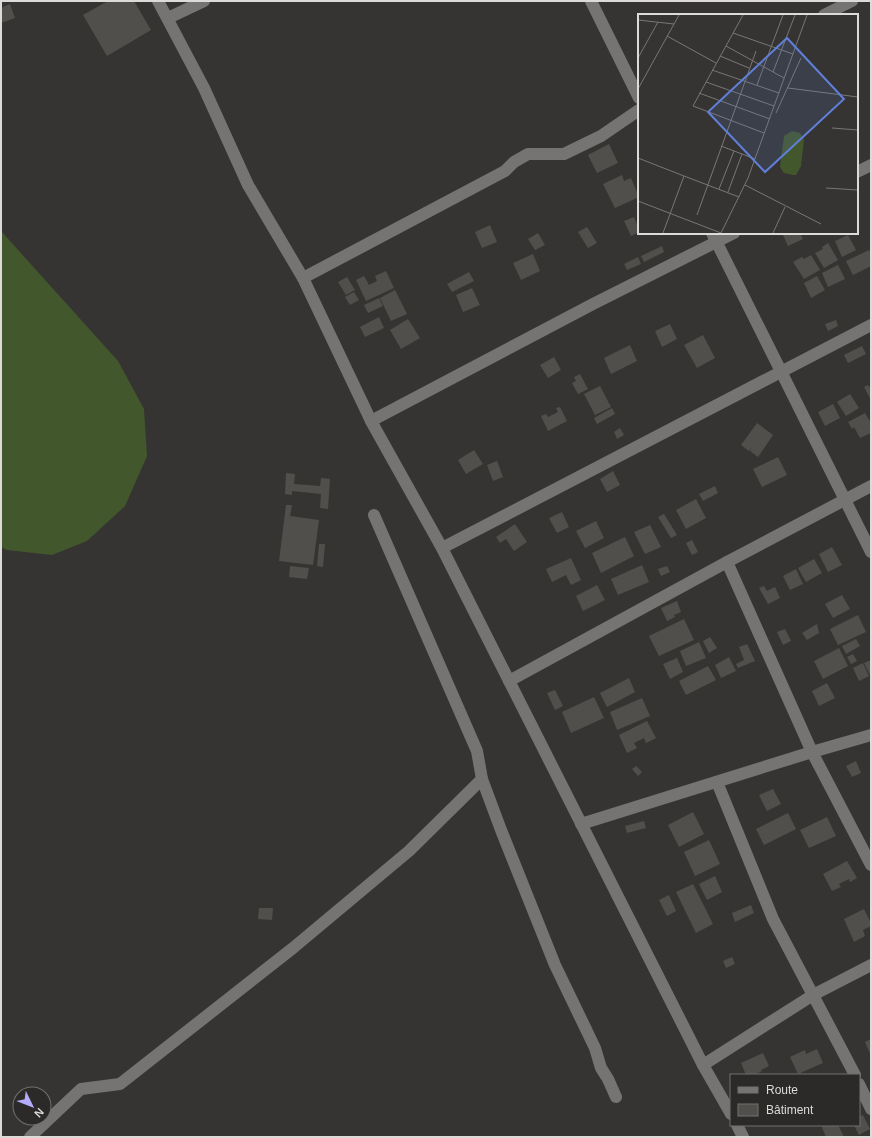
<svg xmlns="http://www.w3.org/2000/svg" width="872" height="1138" viewBox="0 0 872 1138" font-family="Helvetica,sans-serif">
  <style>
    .garden { fill: #43572c }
    .building { fill: #504f4c }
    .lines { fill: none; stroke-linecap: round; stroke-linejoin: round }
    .minor { stroke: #767472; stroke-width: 12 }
    .inset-road { fill: none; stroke: #787775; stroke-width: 1 }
    .view { fill: #607fd8; fill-opacity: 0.15; stroke: #607fd8; stroke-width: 2 }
    .inset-edge { fill: none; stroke: #dcdbd9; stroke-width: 2 }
  </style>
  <rect width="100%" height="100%" fill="#363432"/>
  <path class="garden" d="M1,231l117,130 26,48 3,47 -22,50 -38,35 -35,14 -45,-5 -6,-3z"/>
  <g class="building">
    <path d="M108,1h26l17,29 -44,26 -24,-41z"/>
    <path d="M10,4l5,14 -14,5v-15z"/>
    <path d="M609,144l9,19 -21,10 -9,-18z"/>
    <path d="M622,175l2,6 7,-3 8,19 -24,11 -12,-24z"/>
    <path d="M634,217l5,12v3l-8,4 -7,-15z"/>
    <path d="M490,225l7,17 -15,6 -7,-16z"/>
    <path d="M587,227l10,16 -9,5 -10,-16z"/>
    <path d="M538,233l7,12 -10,5 -7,-11z"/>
    <path d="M782,233h18l3,6 -15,7z"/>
    <path d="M848,235l8,15 -14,7 -7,-16z"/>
    <path d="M828,243l10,17 -14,8 -9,-15 8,-4 -1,-2z"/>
    <path d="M662,246l2,6 -20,10 -3,-6z"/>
    <path d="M869,250l2,4v12l-18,9 -7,-14z"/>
    <path d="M533,254l7,17 -19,9 -8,-17z"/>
    <path d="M811,255l9,15 -16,9 -11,-17 9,-5 2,2z"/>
    <path d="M638,257l3,7 -14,6 -3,-6z"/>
    <path d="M838,265l7,14 -17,8 -6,-14z"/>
    <path d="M386,271l8,17 -28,13 -10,-21 8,-4 5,9 8,-4 -2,-5z"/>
    <path d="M469,272l5,9 -22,11 -5,-8z"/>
    <path d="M817,276l8,14 -14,8 -7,-15z"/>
    <path d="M347,277l8,13 -9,5 -8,-13z"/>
    <path d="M472,288l8,17 -17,7 -7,-17z"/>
    <path d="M395,290l12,24 -16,7 -11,-23z"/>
    <path d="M354,292l5,8 -9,5 -5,-8z"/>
    <path d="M379,298l4,8 -15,7 -4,-8z"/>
    <path d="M379,317l5,11 -19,9 -5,-10z"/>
    <path d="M408,319l12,19 -19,11 -11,-19z"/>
    <path d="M836,320l2,6 -10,5 -3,-7z"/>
    <path d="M670,324l7,15 -15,8 -7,-16z"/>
    <path d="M703,335l12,23 -18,10 -13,-23z"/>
    <path d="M630,345l7,16 -26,13 -7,-16z"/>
    <path d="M862,346l4,8 -18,9 -4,-8z"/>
    <path d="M554,357l7,13 -13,8 -8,-13z"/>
    <path d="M580,374l8,15 -10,5 -6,-11 4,-2 -2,-4z"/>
    <path d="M868,385l3,4v8l-1,1 -6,-11z"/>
    <path d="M600,386l11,21 -16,8 -11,-21z"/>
    <path d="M850,394l9,14 -13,8 -9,-14z"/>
    <path d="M833,404l7,14 -15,8 -7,-14z"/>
    <path d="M560,407l7,14 -19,10 -7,-15 5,-2 2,3 10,-5 -2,-4z"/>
    <path d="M612,408l3,6 -18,10 -3,-6z"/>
    <path d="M865,413l6,10v10l-11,5 -6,-11 -2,2 -4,-7z"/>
    <path d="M757,423l16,12 -15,22 -8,-6 2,-4 -3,4 -8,-6z"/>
    <path d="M620,428l4,7 -7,4 -3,-7z"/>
    <path d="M474,450l9,14 -17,10 -8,-14z"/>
    <path d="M778,457l9,18 -25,12 -9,-18z"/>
    <path d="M497,461l6,16 -10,4 -6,-16z"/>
    <path d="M613,471l7,14 -13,7 -7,-13z"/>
    <path d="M286,473l9,1 -1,10 26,2 1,-8 9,1 -2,30 -8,-1 1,-14 -29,-3v4l-7,-1z"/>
    <path d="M715,486l3,7 -15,8 -4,-7z"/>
    <path d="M696,499l10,19 -20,11 -10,-19z"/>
    <path d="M286,505h6l-2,11 29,4 -6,45 -34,-4z"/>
    <path d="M562,512l7,15 -12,6 -8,-15z"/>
    <path d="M664,514l13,21 -6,3 -13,-21z"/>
    <path d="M596,521l8,17 -19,10 -9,-17z"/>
    <path d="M515,524l12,18 -13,9 -8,-12 -6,4 -4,-6z"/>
    <path d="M650,525l11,22 -16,7 -11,-22z"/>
    <path d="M625,537l9,19 -33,17 -9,-20z"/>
    <path d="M692,540l6,12 -6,3 -6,-12z"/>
    <path d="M319,544h6l-2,23 -6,-1z"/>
    <path d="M832,547l10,18 -14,7 -9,-18z"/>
    <path d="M571,558l10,22 -10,5 -5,-10 -14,7 -6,-13z"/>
    <path d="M814,559l8,14 -16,9 -8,-14z"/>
    <path d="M642,565l7,17 -31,13 -7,-16z"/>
    <path d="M290,566l19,2 -2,11 -18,-2z"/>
    <path d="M667,566l3,6 -9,4 -3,-7z"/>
    <path d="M796,569l7,15 -13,6 -7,-14z"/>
    <path d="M597,585l8,15 -22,11 -7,-15z"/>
    <path d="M764,586l3,5 8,-4 5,11 -12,6 -9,-16z"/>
    <path d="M842,595l8,14 -17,9 -8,-14z"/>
    <path d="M677,601l4,11 -7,3 1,2 -8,4 -6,-13z"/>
    <path d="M858,615l8,17 -28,13 -8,-16z"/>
    <path d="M684,619l10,21 -35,16 -10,-20z"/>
    <path d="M817,624l2,9 -12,7 -5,-7z"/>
    <path d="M785,629l6,12 -8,4 -6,-13z"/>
    <path d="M710,637l7,11 -8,5 -6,-12z"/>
    <path d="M856,639l4,7 -14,8 -4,-8z"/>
    <path d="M699,642l7,16 -20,8 -6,-15z"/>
    <path d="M747,644l8,17 -17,7 -2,-4 8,-4 -5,-13z"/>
    <path d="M839,648l9,18 -25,13 -9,-18z"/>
    <path d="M853,654l4,7 -6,3 -4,-7z"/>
    <path d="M729,657l7,14 -15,7 -6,-13z"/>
    <path d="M677,658l6,14 -13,7 -7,-15z"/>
    <path d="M871,660v14l-1,1 -6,-12z"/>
    <path d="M863,663l6,13 -10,5 -6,-13z"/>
    <path d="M708,666l8,14 -30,15 -7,-14z"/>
    <path d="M629,678l6,14 -28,15 -7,-14z"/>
    <path d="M827,683l8,15 -16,8 -7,-15z"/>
    <path d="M555,690l8,16 -8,4 -8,-17z"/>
    <path d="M594,697l10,21 -33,15 -9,-21z"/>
    <path d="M642,698l8,18 -33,14 -7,-18z"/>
    <path d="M647,721l9,17 -10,5 -2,-5 -10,5 3,5 -10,5 -8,-18z"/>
    <path d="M856,761l5,12 -9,4 -6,-11z"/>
    <path d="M636,766l6,6 -4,4 -6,-7z"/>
    <path d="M773,789l8,15 -14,7 -8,-16z"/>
    <path d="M693,812l11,22 -25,13 -11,-22z"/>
    <path d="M788,813l8,16 -32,16 -8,-16z"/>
    <path d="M827,817l9,19 -27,12 -9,-18z"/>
    <path d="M644,821l2,7 -19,5 -2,-7z"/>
    <path d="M709,840l11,24 -25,12 -11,-24z"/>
    <path d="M847,861l10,17 -7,4 -1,-3 -10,5 2,3 -9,4 -9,-17z"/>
    <path d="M715,876l7,16 -15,8 -8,-16z"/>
    <path d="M693,884l20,40 -17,9 -20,-41z"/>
    <path d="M669,895l7,16 -9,5 -8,-16z"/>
    <path d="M751,905l3,8 -19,9 -3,-9z"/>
    <path d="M259,908h14l-1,12 -14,-1z"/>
    <path d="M864,909l7,14v3l-8,4 2,6 -11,6 -10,-23z"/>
    <path d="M732,957l3,7 -9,4 -3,-7z"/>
    <path d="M871,1039v17l-6,-14z"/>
    <path d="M817,1049l6,14 -25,11 -8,-17 15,-7 1,4z"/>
    <path d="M763,1053l6,13 -8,4 1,1 -8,4h-8l-5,-12z"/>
    <path d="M863,1115l7,14 -11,6 -5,-10h5v-8z"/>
    <path d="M821,1125h17l6,12h-18z"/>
  </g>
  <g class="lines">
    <g class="minor">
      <path d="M158,1l46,87 44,97 55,93 68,143 71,127 261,517 28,49"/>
      <path d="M591,1l48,97"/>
      <path d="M824,15l28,-14"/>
      <path d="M168,18l36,-17"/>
      <path d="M857,172l14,-7"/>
      <path d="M712,233l159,319"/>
      <path d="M303,278l202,-107 9,-9 14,-8h36l37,-18 38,-26"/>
      <path d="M371,421l222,-117 141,-71"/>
      <path d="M374,515l103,236 5,28 19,51 54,135 40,83 6,20 7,11 8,18"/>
      <path d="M442,548l429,-223"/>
      <path d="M727,562l85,190 59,113"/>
      <path d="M509,681l218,-119 144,-76"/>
      <path d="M717,782l56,137 82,156"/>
      <path d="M581,824l231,-72 59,-17"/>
      <path d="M703,1065l110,-70 58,-30"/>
      <path d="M859,1084l12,25"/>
      <path d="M737,1125l6,12"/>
      <path d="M30,1137l51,-48 39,-5 173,-136 116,-97 73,-72"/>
    </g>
  </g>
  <g transform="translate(638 14)">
    <rect width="220" height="220" fill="#363432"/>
    <path d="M154,117l8,2 4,6 -3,27 -5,9h-3l-9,-2 -4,-6 4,-31z" fill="#43572c"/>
    <path class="inset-road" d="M105,1l-50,91 71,27M0,6l36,4M95,19l60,21M29,22l49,27M88,32l58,32M82,42l29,12M0,44l20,-36M74,56l67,23M135,58l22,-57M68,68l68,24M119,71l26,-70M150,74l70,9M0,75l41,-74M61,79l71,26M138,99l25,-55M194,114l26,2M83,132l34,13M0,144l46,18M107,171l76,39M188,174l32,2M81,175l15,-38M90,178l14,-38M0,187l83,32M59,201l59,-164M25,219l21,-57 55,21M83,219l27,-55 59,-163M135,219l12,-26"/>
    <path class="view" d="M149,24l57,61 -79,73 -57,-60z"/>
    <rect width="220" height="220" class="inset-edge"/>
  </g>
  <rect width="872" height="1138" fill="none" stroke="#dcdbd9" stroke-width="4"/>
  <rect x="730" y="1074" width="130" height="52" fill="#2c2a28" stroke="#72716f"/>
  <rect x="738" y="1087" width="20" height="6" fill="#767472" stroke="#72716f"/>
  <text x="766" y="1094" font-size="12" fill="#dcdbd9">Route</text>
  <rect x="738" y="1104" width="20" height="12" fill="#504f4c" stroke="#72716f"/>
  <text x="766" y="1114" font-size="12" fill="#dcdbd9">Bâtiment</text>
  <g transform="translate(32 1106) rotate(133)"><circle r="19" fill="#2c2a28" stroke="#72716f"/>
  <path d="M0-3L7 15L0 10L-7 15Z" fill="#b3adf9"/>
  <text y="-6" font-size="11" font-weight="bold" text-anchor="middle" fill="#dcdbd9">N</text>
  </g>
</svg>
